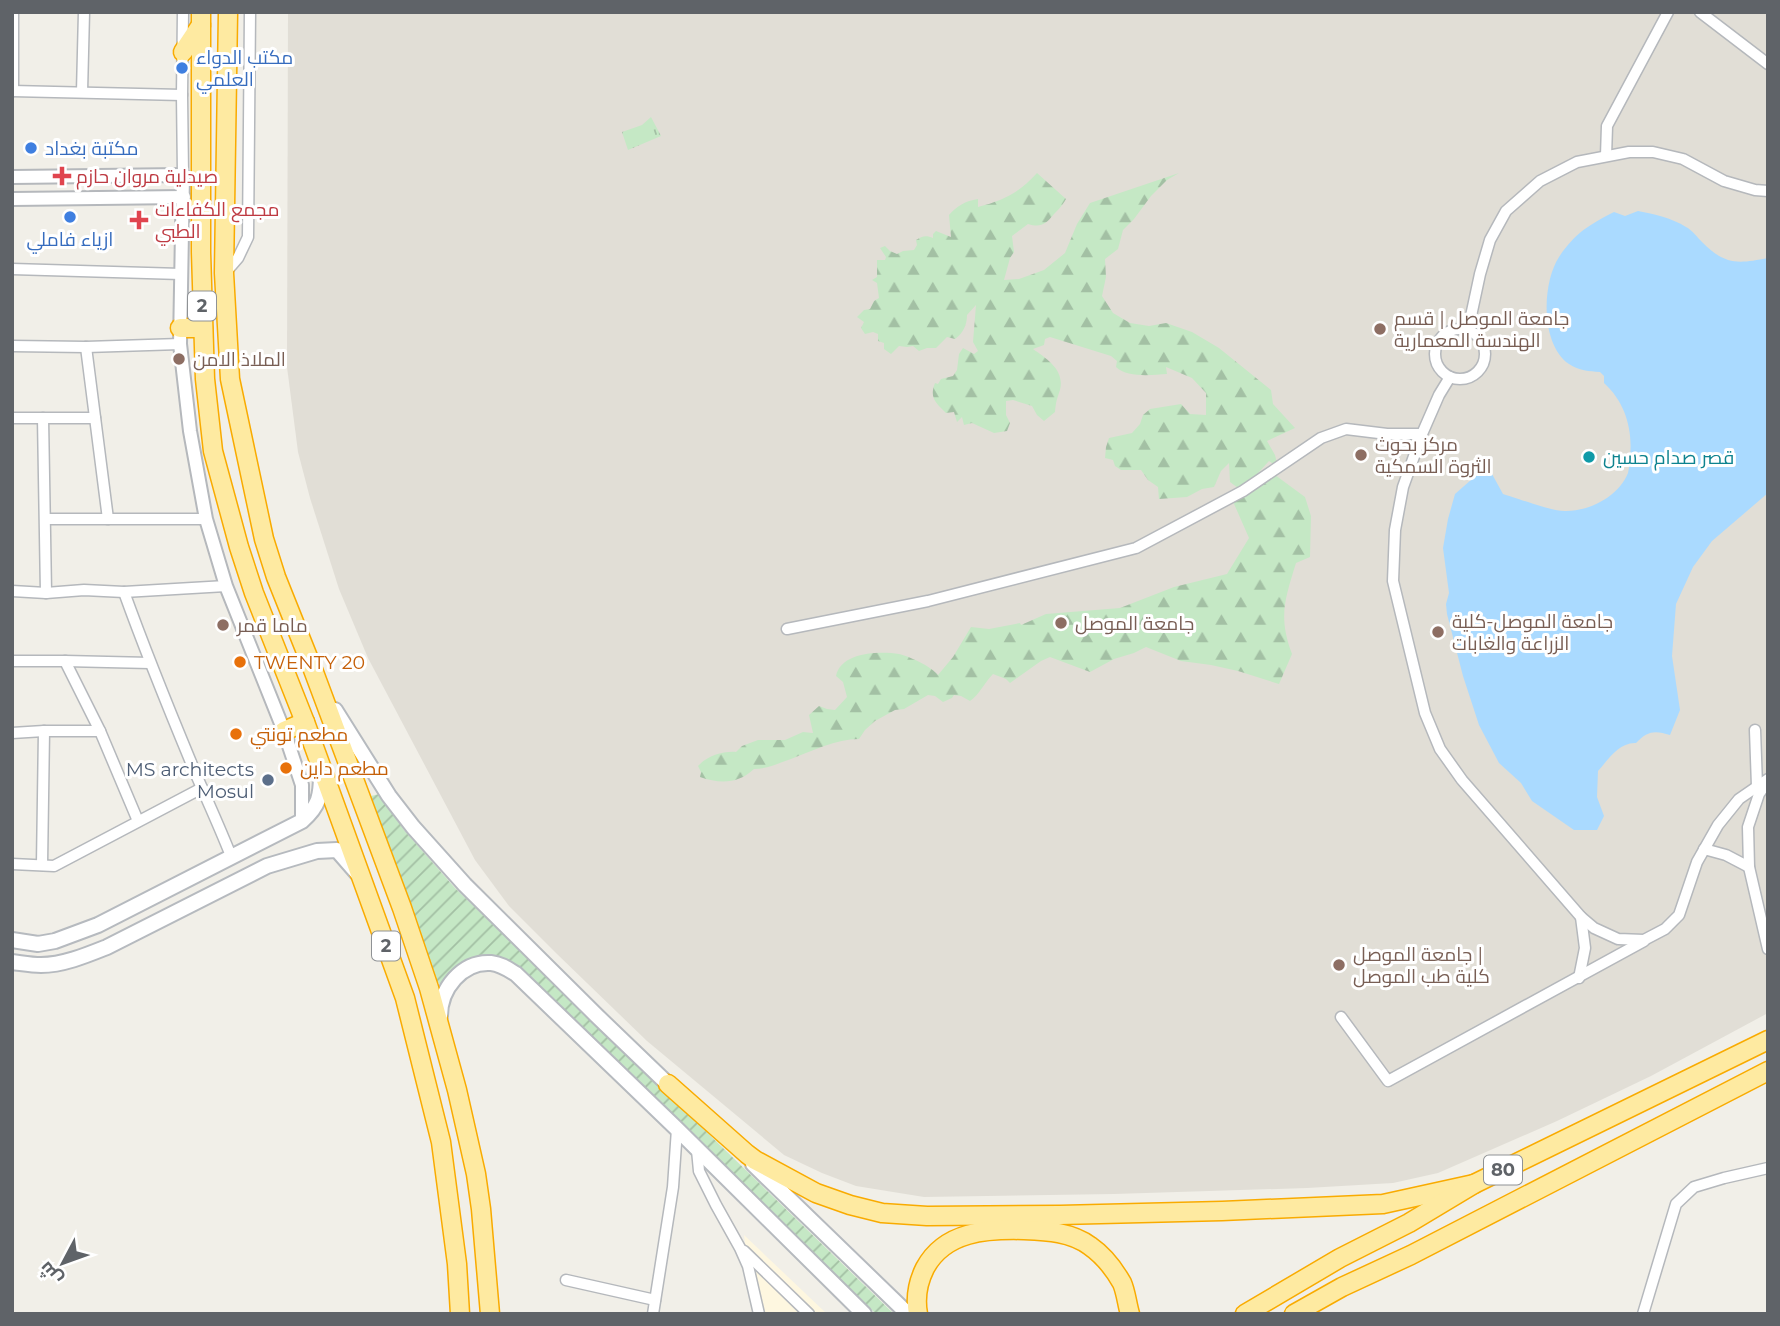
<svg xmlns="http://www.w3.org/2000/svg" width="1780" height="1326" viewBox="0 0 1780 1326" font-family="Montserrat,Cairo,sans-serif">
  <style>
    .commercial { fill: #fef7e0 }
    .education { fill: #e1ded6 }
    .grass { fill: url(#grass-tufts) }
    .forest { fill: url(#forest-firs) }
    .garden { fill: url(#garden-furrows) }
    .water { fill: #aadaff }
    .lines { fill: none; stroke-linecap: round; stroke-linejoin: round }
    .minor-casing { stroke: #b5b8bc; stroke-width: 13 }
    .tertiary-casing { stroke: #b5b8bc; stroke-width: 16 }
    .secondary-casing { stroke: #b6babf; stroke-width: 18 }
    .trunk-casing { stroke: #f9ab00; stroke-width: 21 }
    .minor { stroke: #fff; stroke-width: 10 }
    .tertiary { stroke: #fff; stroke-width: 12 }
    .secondary { stroke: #fff; stroke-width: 14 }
    .trunk { stroke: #feeaa1; stroke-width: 18 }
    .shop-dot { fill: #3f7fe0; stroke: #fff; stroke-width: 2.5 }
    .health-dot { fill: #e0444e; stroke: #fff; stroke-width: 2.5 }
    .education-dot { fill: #8d6e63; stroke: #fff; stroke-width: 2.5 }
    .culture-dot { fill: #0f9aa8; stroke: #fff; stroke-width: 2.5 }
    .food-dot { fill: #e8710a; stroke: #fff; stroke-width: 2.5 }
    .service-dot { fill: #5c6f8a; stroke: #fff; stroke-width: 2.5 }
    .labels { text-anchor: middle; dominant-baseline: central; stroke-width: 6; stroke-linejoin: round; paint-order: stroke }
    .shield { fill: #fff; stroke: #8f9295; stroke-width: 2 }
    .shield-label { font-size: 18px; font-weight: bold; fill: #5f6368 }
    .shop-label { font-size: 19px; fill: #366cbe; stroke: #fff; text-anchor: start }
    .health-label { font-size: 19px; fill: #be3a42; stroke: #fff; text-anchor: start }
    .education-label { font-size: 19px; fill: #785e54; stroke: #fff; text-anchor: start }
    .culture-label { font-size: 19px; fill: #0d838f; stroke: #fff; text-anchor: start }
    .food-label { font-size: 19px; fill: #c56008; stroke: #fff; text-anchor: start }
    .service-label { font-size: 19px; fill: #4e5e75; stroke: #fff; text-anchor: end }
  </style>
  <defs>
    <pattern id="grass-tufts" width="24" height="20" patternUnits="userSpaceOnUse" patternTransform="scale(1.75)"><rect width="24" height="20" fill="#c5e8c5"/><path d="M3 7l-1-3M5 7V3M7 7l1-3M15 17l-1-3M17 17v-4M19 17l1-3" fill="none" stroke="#a3c0a4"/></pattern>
    <pattern id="forest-firs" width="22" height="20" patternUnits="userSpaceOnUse" patternTransform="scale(1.75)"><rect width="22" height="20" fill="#c5e8c5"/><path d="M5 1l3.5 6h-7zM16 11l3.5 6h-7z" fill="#a3c0a4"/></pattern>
    <pattern id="garden-furrows" width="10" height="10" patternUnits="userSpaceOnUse" patternTransform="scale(1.75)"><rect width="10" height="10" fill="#c5e8c5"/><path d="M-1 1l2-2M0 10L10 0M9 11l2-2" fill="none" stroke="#a3c0a4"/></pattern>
  </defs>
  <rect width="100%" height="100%" fill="#f1efe8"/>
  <path class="commercial" d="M744,1235l83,79h-74z"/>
  <path class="education" d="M288,12h1480v1001l-117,63 -94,45 -119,52 -45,10 -86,5 -193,6 -190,3 -68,-11 -34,-13 -38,-18 -137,-114 -90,-87 -48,-48 -34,-46 -107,-202 -29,-69 -29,-91 -12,-46 -11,-85z"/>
  <path class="grass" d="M651,117l10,19 -33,14 -6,-18 20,-7z"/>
  <path class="forest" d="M1037,173l29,26c-4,7 -7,10 -12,15 -8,10 -13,14 -26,10l-16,12 2,16 -4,6 -6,22 15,-1 25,-9 21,-17 12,-29 13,-21 89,-30 -12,7 -16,16 -17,23 -11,11 -5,19 -13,10 1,18 -4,19 11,17 17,10 19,3 17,-3 26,9 27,16 52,42 2,14 22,24 -28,13 8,14 3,12 -9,-6 -10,11 -8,13 -6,6 9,-1 17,-18 34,25 6,19 -1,41 -14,6c-11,36 -18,54 -4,91l-13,30 -41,-13 -27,-6 -30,-4 -35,-14 -12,6 -20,6 -24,13 -40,-15 -9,4 -31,22 -4,-4 -13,-5c-8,8 -14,21 -23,27l-9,-5 -7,-1 -2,3 -9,4 -8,-6 -7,-1 -24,14 -9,1 -20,11 -10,9 -6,9c-23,0 -47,12 -68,20 -13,4 -23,10 -37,10 -16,15 -34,15 -54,8l1,-5 -3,-6c9,-10 25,-15 38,-14l6,-6 16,-6h27l18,-8 10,1 -4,-18 10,-9 8,3 8,1 12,-13 -4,-15 -7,-6c5,-24 43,-25 63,-22 10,2 33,13 39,21l15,-18 18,-30 18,2 31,-6 1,2 25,-11 74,-6 54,-21 53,-13 22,-36 -18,-41 11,-6 -12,-9 -1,-19 -8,8 -7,16 -12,2 -15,8 -28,2 -1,-12 -10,-7 -7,-10h-20l-6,-4 -2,-6 -8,-2 1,-11 3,-9 23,-5 8,-9 3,-9 7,-6 31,-5 9,10 16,1v-22l-14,-15 -26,-11 1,7c-15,1 -40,4 -51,-7l1,-6 -6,-5 -61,-19 -5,2 -1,6 -11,4c14,10 32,21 27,41 -3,9 -4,11 -5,22l-11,9 -7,-6 -5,-9 -19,-6 -7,1v14l4,8 -3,8 -13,2 -22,-10 -8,2 -2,-8 -5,5 -3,-10 -8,1c-10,-10 -17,-15 -11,-30l3,1 3,-5 12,-3 4,-6 2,-16 4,-6 11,6 4,-3 -5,-9 3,-37 -9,10c0,10 -4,18 -12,24l-8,-2 -11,11h-9l-8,3 -6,-5 -6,1 -8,-1 -8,8 -7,-5v-6l-6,-2v-7l-5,-2 -8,2 -4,-6 3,-6 -7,-5 7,-7 6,-1 4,-8 5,-3 -2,-15 -5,-3 5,-3v-17h8l1,-3 -6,-9 5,-2 5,5 7,3 6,-3 11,-1 3,-5 -1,-5c6,-4 10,-5 17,-2v-4l3,-3 15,6 -2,-22c8,-9 16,-14 29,-16v8c26,-7 41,-14 59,-34z"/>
  <path class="garden" d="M379,794l25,36 51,58 439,426h-18l-355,-346 -10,-7 -19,-4 -32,8 -7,5 -12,15 -7,-6 -63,-183z"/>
  <path class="water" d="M1638,211c16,3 34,7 48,16 6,3 11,10 16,15 23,23 35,22 66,16v235l-56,48 -19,26 -17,37 -4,52 8,54 -10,25c-15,-5 -23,-4 -34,8 -17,-1 -28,17 -38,28l-1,26 7,19 -7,14h-23l-42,-29 -11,-18 -22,-20 -20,-38 -16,-49 -16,-62 -1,-10 3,-11 -6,-45 5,-29 7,-25 25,-22 12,2 11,20c14,4 50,18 63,17 24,0 53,-15 62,-38 1,-5 2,-11 2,-16 3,-28 -5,-55 -26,-74v-7l-4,-4c-11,-1 -21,-1 -31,-8 -29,-20 -27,-81 -10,-107 16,-24 30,-32 55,-45l11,4z"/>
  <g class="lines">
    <defs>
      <g id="minor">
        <path d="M13,12v79"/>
        <path d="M1700,12l68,52"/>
        <path d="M12,91l170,4"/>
        <path d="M82,92l2,-80"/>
        <path d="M1606,156l1,-30 61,-114"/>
        <path d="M183,175l-1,-80 1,-83"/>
        <path d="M12,269l169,5"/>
        <path d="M225,273l13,-15 10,-21 2,-225"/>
        <circle cx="1460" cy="354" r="25"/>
        <path d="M1468,330l12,-56 10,-34 16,-29 34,-30 37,-19 52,-10h24l30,7 41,22 31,9 13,1"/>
        <path d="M12,346l74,1 94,-3"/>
        <path d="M86,347l22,172"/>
        <path d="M1450,377l-11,18 -17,39 -19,53 -8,43 -2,51 32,132 15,36 22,31 119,137 13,11 24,11 26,1 21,-11 14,-14 18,-53 21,-37 21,-26 29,-20"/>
        <path d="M12,418h83"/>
        <path d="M43,418l3,175"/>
        <path d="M46,519h160"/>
        <path d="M12,591l34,2 38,-3 40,2 102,-6"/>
        <path d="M124,592c22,61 46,120 71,180 12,28 25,56 36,84"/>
        <path d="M787,629l141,-28 208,-53 107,-57 78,-53 25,-9 41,5h35"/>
        <path d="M12,661h53l85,2"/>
        <path d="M65,661l35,70 38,90"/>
        <path d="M1755,730l2,56"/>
        <path d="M12,733l32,-2h56"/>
        <path d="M1768,781l-9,13 -11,33 1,40 19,82"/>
        <path d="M1704,849l22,6 23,12"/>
        <path d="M12,864l42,2 148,-78"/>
        <path d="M42,865l2,-134"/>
        <path d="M1579,978l6,-30 -4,-31"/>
        <path d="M1341,1017l47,64 256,-140"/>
        <path d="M697,1150l2,21 17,34 24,43 8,18 11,48"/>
        <path d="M744,1251l65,63"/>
        <path d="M566,1280l89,20"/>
        <path d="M653,1314l20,-127 4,-58"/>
        <path d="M1643,1314l33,-110 18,-17 30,-9 44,-10"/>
      </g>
      <g id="tertiary">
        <path d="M12,177l171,-2 -3,169 10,87 16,88 20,67 58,145 18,54v36"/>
        <path d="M12,199l172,-2"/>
      </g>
      <g id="secondary">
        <path d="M335,710l54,86 24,31 52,58 132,131 77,74"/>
        <path d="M12,940l26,4 17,-3 43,-16 204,-104c17,-15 19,-25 19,-47"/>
        <path d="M12,962c9,1 19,3 29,3 22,0 46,-10 66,-18l160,-81 50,-15 20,-1 20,23"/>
        <path d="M440,1016c0,-27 22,-55 51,-53 10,1 17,6 25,11l161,155 187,185"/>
        <path d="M753,1164l155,150"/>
      </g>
      <g id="trunk">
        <path d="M201,12v240l4,127 8,72 26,96 15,46 51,129 100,276 36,144 16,122 3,50"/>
        <path d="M228,12l-4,261 6,106 34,160 12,38 36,90 90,241 27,80 28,102 19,84 5,35 9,105"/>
        <path d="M183,52l18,-27"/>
        <path d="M180,328h23"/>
        <path d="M284,731l21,-9"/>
        <path d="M668,1084l79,70 8,6 61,33 34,12 32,8 45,3 133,-1 162,-4 161,-7 91,-20"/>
        <path d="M918,1314c-3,-16 0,-32 7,-46 20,-37 62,-39 99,-38 24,1 47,2 66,16 13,9 24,23 32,37 4,9 5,21 8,31"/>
        <path d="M1245,1314l95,-56 69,-35 65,-39 294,-144"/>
        <path d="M1294,1314l48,-27 69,-32 357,-184"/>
      </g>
    </defs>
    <use href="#minor" class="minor-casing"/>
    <use href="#tertiary" class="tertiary-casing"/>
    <use href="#secondary" class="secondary-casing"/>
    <use href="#trunk" class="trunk-casing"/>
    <use href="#minor" class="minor"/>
    <use href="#tertiary" class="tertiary"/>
    <use href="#secondary" class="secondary"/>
    <use href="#trunk" class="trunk"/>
  </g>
  <g class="shop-dot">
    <circle cx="182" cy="68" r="7"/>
    <circle cx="31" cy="148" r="7"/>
    <circle cx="70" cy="217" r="7"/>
  </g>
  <g class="health-dot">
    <path d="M58.5 165.5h7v7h7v7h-7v7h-7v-7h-7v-7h7z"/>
    <path d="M135.5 209.5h7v7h7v7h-7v7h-7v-7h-7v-7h7z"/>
  </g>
  <g class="education-dot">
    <circle cx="1380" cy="329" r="7"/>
    <circle cx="179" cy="359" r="7"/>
    <circle cx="1361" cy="455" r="7"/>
    <circle cx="1061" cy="623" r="7"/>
    <circle cx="223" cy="625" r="7"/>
    <circle cx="1438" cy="632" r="7"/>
    <circle cx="1339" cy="965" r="7"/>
  </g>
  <circle class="culture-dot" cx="1589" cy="457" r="7"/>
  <g class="food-dot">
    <circle cx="240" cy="662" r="7"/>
    <circle cx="236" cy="734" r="7"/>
    <circle cx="286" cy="768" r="7"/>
  </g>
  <circle class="service-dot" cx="268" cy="780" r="7"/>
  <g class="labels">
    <g class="shield">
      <rect x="188" y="291.5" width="28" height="29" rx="5"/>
      <rect x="372" y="931.5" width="28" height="29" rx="5"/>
      <rect x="1484" y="1155.5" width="38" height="29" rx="5"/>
    </g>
    <g class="shield-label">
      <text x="202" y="306">2</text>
      <text x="386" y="946">2</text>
      <text x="1503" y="1170">80</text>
    </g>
    <g class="shop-label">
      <text x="196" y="57">مكتب الدواء<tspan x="196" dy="22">العلمي</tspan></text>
      <text x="45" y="148">مكتبة بغداد</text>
      <text x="70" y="239" text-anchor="middle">ازياء فاملي</text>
    </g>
    <g class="health-label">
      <text x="76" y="176">صيدلية مروان حازم</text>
      <text x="155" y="209">مجمع الكفاءات<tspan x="155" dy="22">الطبي</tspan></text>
    </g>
    <g class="education-label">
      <text x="1394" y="318">جامعة الموصل | قسم<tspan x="1394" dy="22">الهندسة المعمارية</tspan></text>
      <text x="193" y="359">الملاذ الامن</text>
      <text x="1375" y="444">مركز بحوث<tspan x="1375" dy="22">الثروة السمكية</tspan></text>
      <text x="1452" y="621">جامعة الموصل-كلية<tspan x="1452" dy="22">الزراعة والغابات</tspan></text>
      <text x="1075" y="623">جامعة الموصل</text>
      <text x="237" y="625">ماما قمر</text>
      <text x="1353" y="954">جامعة الموصل |<tspan x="1353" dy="22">كلية طب الموصل</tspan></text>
    </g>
    <g class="culture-label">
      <text x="1603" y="457">قصر صدام حسين</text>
    </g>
    <g class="food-label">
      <text x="254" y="662">TWENTY 20</text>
      <text x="250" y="734">مطعم تونتي</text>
      <text x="300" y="768">مطعم داين</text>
    </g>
    <g class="service-label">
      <text x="254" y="769">MS architects<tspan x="254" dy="22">Mosul</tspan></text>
    </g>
  </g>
  <rect width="1780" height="1326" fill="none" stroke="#5f6368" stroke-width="28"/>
  <g transform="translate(63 1263) rotate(229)" stroke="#ffffff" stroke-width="5" paint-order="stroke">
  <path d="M0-5L12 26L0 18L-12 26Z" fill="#5f6368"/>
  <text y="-10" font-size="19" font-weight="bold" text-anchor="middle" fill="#5f6368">ش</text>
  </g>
</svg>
